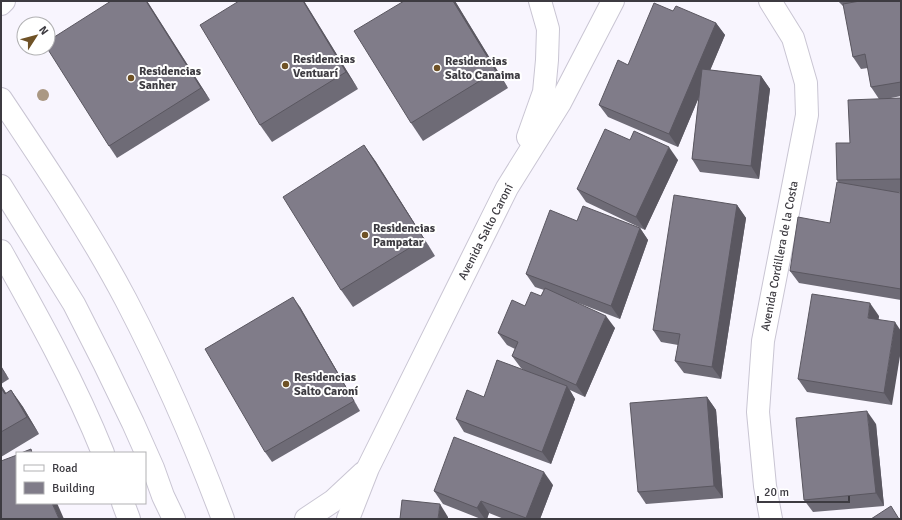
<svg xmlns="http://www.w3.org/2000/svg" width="902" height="520" viewBox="0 0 902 520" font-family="Signika,sans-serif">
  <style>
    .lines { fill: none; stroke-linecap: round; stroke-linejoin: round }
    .minor-casing { stroke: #c9c5d3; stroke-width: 24 }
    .secondary-casing { stroke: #c9c5d3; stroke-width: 24 }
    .minor { stroke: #fff; stroke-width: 22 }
    .secondary { stroke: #fff; stroke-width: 22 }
    .tree { fill: #aa9883 }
    .wall { fill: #6e6b76 }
    .shaded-wall { fill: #5a5760 }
    .building { fill: #807c89; stroke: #5a5760 }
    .poi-dot { fill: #6f5226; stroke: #fff; stroke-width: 1.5 }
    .labels { text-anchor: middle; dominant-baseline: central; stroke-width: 4; stroke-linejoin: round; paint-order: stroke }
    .poi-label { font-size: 12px; font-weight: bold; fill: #3d3b41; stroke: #fff; text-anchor: start }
    .street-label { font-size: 12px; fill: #3d3b41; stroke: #fff }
  </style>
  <rect width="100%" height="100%" fill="#f8f5fe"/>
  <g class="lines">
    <defs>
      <g id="minor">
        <path d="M770,1l23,37 13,45 1,32 -44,226 -5,71 7,74 6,33"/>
        <path d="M1,99c44,66 88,131 125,201 37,71 69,144 97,219"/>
        <path d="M1,251c37,66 74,132 102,202"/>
        <path d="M123,503l6,16"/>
      </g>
      <g id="secondary">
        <path d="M1,4l3,-3"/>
        <path d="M528,137l16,-45 3,-32 1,-31 -8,-28"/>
        <path d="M1,186l73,118 30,59 29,60 20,45 10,28 11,23"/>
        <path d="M306,519l27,-18 30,-28"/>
        <path d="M348,519l20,-51 139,-280 53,-85 53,-102"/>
      </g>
    </defs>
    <use href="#minor" class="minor-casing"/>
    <use href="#secondary" class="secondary-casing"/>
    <use href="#minor" class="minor"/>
    <use href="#secondary" class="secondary"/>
  </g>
  <circle class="tree" cx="43" cy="95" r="6"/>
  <g class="wall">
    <path d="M147,1l63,99 -93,58 -8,-12z"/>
    <path d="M304,1l54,88 -86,53 -12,-17z"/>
    <path d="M404,1h51l53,87 -85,53 -12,-18z"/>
    <path d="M838,1h63v95l-15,3 15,-1v94h-8l8,1v107l-102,-17 -9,-12 40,-48 9,-40 -2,-3 13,-37 29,-44 -8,-12 -3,-19 -7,1 -8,-12 -9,-50z"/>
    <path d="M673,11l43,12 9,12 -15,35 51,6 9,13 -11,90 -59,-7 -8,-13 7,-62 -21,50 -70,-30 -9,-12 29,-40z"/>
    <path d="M630,140l48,20 -33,70 -59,-28 -9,-13z"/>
    <path d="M364,145l12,17 59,94 -82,51 -12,-17z"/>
    <path d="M737,205l9,13 -25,161 -37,-6 -9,-12 3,-16 -17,-3 -8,-12z"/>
    <path d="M577,221l63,7 8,12 -28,79 -47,-18 42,27 -30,69 -15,-7 5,9 -24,65 -87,-32 -8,-13 28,-22 41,-26 -4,-3 -9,-12 3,-7 -8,-4 -9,-12 27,-27 16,-10 3,-6 -9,-3 -9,-13z"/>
    <path d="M300,307l60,104 -88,51 -7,-10z"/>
    <path d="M879,316l-1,4 14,85 -85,-13 -9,-13z"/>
    <path d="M1,366l8,13 -8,5z"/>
    <path d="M1,385l5,8 5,-3 12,17 16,27 -38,23z"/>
    <path d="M707,397l9,13 7,88 -77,6 -8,-12z"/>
    <path d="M876,424l8,82 -71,6 -9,-12z"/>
    <path d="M553,485l-13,34h-36l-15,-6 -2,6h-6l-38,-15 -9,-13z"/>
  </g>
  <g class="shaded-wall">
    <path d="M146,1h1l63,99 -9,-12z"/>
    <path d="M303,1h1l54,88 -12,-17z"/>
    <path d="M453,1h2l53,87 -12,-17z"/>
    <path d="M716,23l9,12 -47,112 -9,-13z"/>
    <path d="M761,76l9,13 -11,90 -8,-13z"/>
    <path d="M364,145l12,17 59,94 -11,-17z"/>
    <path d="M669,147l9,13 -33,70 -9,-13z"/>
    <path d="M737,205l9,13 -25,161 -9,-12z"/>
    <path d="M640,228l8,12 -28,79 -9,-13z"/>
    <path d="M293,297l7,10 60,104 -6,-10z"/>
    <path d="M870,303l9,13 -2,15 -9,-13z"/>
    <path d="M606,316l9,12 -30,69 -9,-12z"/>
    <path d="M895,322l6,9v19l-9,55 -8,-12z"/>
    <path d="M1,366l8,13 -8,-11z"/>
    <path d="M1,385l16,26 -12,-17 -4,-6z"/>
    <path d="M567,386l8,13 -24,65 -9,-12z"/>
    <path d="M11,390l12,17 16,27 -12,-17z"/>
    <path d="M707,397l9,13 7,88 -9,-12z"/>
    <path d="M867,411l9,13 8,82 -8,-13z"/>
    <path d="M544,472l9,13 -13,34h-13l-1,-1z"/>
    <path d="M481,501l8,12 -2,6h-2l-8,-11z"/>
    <path d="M52,503h5l7,16h-5z"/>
    <path d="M440,504l8,13v2h-10z"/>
  </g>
  <g class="building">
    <path d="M111,1h35l55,87 -92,58 -62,-98h1v-7z"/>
    <path d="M239,1h64l43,71 -86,53 -60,-100z"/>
    <path d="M404,1h49l43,70 -85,52 -57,-92z"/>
    <path d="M860,1h41v81l-30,5 -6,-33 -12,3 -10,-53z"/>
    <path d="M654,3l19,8 3,-5 40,17 -47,111 -70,-29 19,-45 10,5z"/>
    <path d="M702,69l59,7 -10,90 -59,-7z"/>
    <path d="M901,98v81l-64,1 -1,-37h14l-2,-43z"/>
    <path d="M605,129l25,11 4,-9 35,16 -33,70 -59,-28z"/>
    <path d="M364,145l60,94 -83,51 -58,-93z"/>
    <path d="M837,182l64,11v96l-111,-18 8,-54 32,6z"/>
    <path d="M674,195l63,10 -25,162 -37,-6 5,-27 -27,-4z"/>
    <path d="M583,206l57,22 -29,78 -85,-32 24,-64 27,11z"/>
    <path d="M545,288l61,28 -30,69 -64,-29 6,-14 -20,-9 14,-33 13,6 6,-14 10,4z"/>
    <path d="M812,294l58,9 -2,15 27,4 -11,71 -86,-14z"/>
    <path d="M293,297l61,104 -89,51 -60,-103z"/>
    <path d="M497,360l70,26 -25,66 -86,-33 11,-29 17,7z"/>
    <path d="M1,388l4,6 6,-4 16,27 -26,15z"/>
    <path d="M707,397l7,89 -76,6 -8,-89z"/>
    <path d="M867,411l9,82 -72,7 -8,-82z"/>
    <path d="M454,437l90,35 -18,46 -45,-17 -4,7 -43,-17z"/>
    <path d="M31,449l1,4h-11z"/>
    <path d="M17,455v48h35l7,16h-58v-58z"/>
    <path d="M402,500l38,4 -2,15h1h-39z"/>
    <path d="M891,506l8,13h-28z"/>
  </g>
  <g class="poi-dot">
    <circle cx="285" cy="66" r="4"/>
    <circle cx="437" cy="68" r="4"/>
    <circle cx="131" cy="78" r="4"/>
    <circle cx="365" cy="235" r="4"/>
    <circle cx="286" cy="384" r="4"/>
  </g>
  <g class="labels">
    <g class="poi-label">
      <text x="293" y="59">Residencias<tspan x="293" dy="14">Ventuarí</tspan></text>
      <text x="445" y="61">Residencias<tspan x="445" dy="14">Salto Canaima</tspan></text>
      <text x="139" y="71">Residencias<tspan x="139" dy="14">Sanher</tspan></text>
      <text x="373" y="228">Residencias<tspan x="373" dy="14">Pampatar</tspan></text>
      <text x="294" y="377">Residencias<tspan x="294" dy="14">Salto Caroní</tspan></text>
    </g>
    <g class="street-label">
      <text transform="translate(486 232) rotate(-63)">Avenida Salto Caroní</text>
      <text transform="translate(780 256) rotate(-79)">Avenida Cordillera de la Costa</text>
    </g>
  </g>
  <rect width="902" height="520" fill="none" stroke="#3d3b41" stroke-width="4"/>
  <rect x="16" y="452" width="130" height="52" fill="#ffffff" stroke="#b1b1b3"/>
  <rect x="24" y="465" width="20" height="6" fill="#ffffff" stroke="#b1b1b3"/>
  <text x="52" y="472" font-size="12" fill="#3d3b41">Road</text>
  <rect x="24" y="482" width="20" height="12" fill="#807c89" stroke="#b1b1b3"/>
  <text x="52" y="492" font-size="12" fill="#3d3b41">Building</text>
  <g transform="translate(36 36) rotate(54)"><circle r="19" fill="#ffffff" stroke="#b1b1b3"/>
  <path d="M0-3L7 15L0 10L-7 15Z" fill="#6f5226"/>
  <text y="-6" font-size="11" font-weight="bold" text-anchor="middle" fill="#3d3b41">N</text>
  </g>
  <path d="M758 496v6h91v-6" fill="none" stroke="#3d3b41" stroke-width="2"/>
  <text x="764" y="496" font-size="12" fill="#3d3b41" stroke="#ffffff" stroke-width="3" paint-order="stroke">20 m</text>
</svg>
